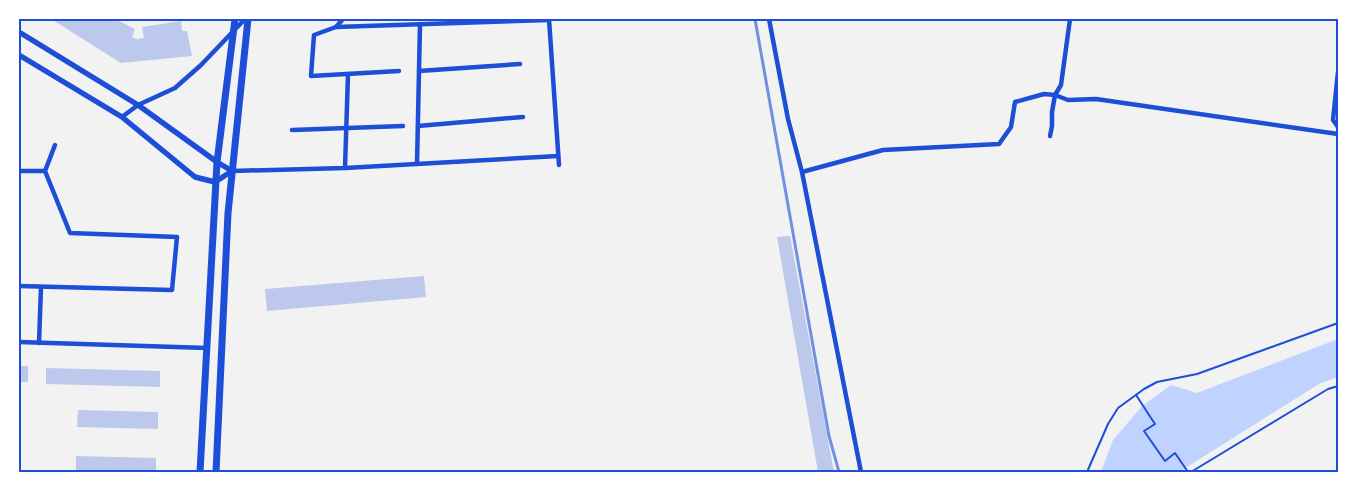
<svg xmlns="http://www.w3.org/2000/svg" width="1357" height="491" viewBox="0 0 1357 491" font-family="Commissioner,sans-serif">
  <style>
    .water { fill: #bfd3fe }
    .building { fill: #bdc9ec }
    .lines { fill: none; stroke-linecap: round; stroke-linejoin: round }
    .path { stroke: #1d4ed8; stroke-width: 2 }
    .minor { stroke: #1d4ed8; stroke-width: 4.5 }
    .tertiary { stroke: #1d4ed8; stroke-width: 5.5 }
    .primary { stroke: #1d4ed8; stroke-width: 7 }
    .rail { stroke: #7290e2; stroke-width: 3 }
    .neatline { fill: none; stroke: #1d4ed8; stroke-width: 2 }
  </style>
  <rect width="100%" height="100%" fill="#f2f2f2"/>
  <path class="water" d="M1338,339v38l-19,7 -140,88h-78l12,-32 29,-34 29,-21 26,8z"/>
  <g class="building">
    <path d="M51,19h64l20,10 -3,8 5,2 7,-1 -2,-11 39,-6 1,10h5l5,25 -71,7z"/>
    <path d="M790,236l44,236h-16l-41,-235z"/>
    <path d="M424,276l2,21 -159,14 -2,-22z"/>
    <rect x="19" y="366" width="9" height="16"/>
    <path d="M46,368l114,3v16l-114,-3z"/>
    <path d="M78,410l80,2v17l-81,-2z"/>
    <path d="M76,456l80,2v14h-80z"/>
  </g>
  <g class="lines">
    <g class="path">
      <path d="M1136,395l19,29 -11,7 21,30 10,-8 13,19"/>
      <path d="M1087,472l21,-48 10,-16 26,-19 13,-7 40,-8 141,-51"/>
      <path d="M1191,472l137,-83 10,-3"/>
    </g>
    <g class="minor">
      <path d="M343,19l-7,8 -22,8 -3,41 88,-5"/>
      <path d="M549,19l10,146"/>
      <path d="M769,19l19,100 14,53 59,300"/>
      <path d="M336,27l213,-7"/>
      <path d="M419,71l101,-7"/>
      <path d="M1338,72l-5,48 5,7"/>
      <path d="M122,117l16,-12 37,-17 26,-23 44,-46"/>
      <path d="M418,126l105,-9"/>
      <path d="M292,130l111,-4"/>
      <path d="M1050,136l2,-10v-14l3,-17 6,-10 9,-66"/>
      <path d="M417,164l3,-140"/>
      <path d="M345,168l3,-94"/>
      <path d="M19,171h26"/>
      <path d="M232,171l113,-3 213,-12"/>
      <path d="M802,172l81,-22 116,-6 12,-17 4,-25 29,-8 11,1 13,5 28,-1 242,35"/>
      <path d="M19,286l153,4 5,-53 -107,-4 -25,-62 10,-26"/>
      <path d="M19,342l188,6"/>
      <path d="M39,343l2,-56"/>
    </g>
    <path class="tertiary" d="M19,32l119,73 79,57 15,9 -17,11 -20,-5 -73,-60 -103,-62"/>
    <g class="primary">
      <path d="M200,472l17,-310 18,-143"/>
      <path d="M216,472l12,-259 20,-194"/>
    </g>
    <path class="rail" d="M755,19l74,417 10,36"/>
  </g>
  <rect width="1357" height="491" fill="none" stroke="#ffffff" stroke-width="40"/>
  <rect x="20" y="20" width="1317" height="451" class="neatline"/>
</svg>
